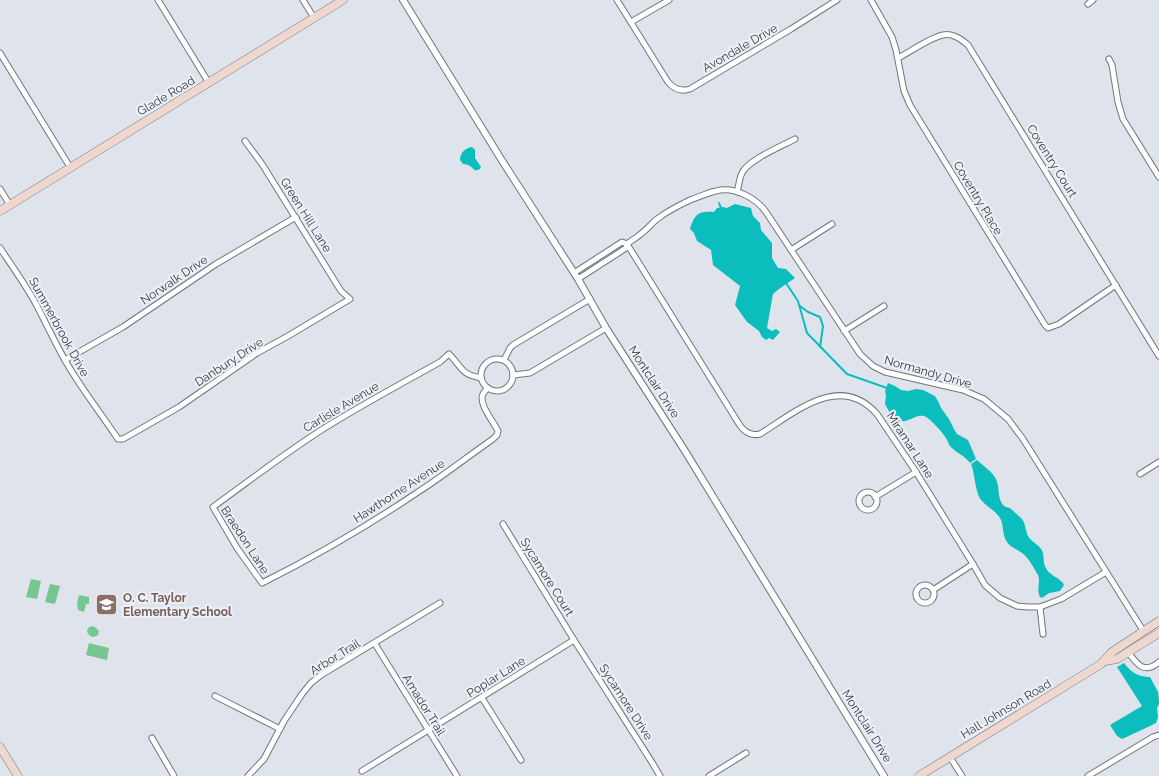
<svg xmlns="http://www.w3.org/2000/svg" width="1159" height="776" viewBox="0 0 1159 776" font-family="Raleway,sans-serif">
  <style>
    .green { fill: #76c692 }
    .water { fill: #0cbdbe }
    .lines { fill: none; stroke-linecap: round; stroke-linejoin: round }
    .stream { stroke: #0cbdbe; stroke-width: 2 }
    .minor-casing { stroke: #71757c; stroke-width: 7 }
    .tertiary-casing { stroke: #71757c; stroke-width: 8 }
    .secondary-casing { stroke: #71757c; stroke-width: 9 }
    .minor { stroke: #fff; stroke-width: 5 }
    .tertiary { stroke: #fff; stroke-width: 6 }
    .secondary { stroke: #edd7cf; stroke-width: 8 }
    .labels { text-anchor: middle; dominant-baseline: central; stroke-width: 4; stroke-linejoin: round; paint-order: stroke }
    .street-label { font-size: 12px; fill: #37393c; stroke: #ecf0f9 }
    .education-label { font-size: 12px; font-weight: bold; fill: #785e54; stroke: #ecf0f9; text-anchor: start }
  </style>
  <rect width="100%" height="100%" fill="#dfe3eb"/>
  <g class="green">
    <path d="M31,579l10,2 -4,18 -11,-2z"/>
    <path d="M50,584l10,2 -5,18 -10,-2z"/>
    <path d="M79,595l10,2v7h-3l-2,8 -6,-2 -1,-7z"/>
    <path d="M92,626l3,1 4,4 -1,4 -4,2 -4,-1 -3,-4 1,-4z"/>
    <path d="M89,643l20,5 -2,12 -21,-5z"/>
  </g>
  <g class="water">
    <path d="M472,147l3,3v8l6,9 -1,2c-7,4 -6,-2 -12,-4 -2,-1 -4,-1 -5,-1l-3,-4c0,-7 5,-12 12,-13z"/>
    <path d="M735,204l16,4 2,8 7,7 1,7 11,13v15l6,10 8,1 9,9 -16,11 -6,5 -6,34 5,3 4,-2 4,3 -7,8 -4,-2 -3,2 -4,-3 -3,-6 -12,-9 -12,-17 5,-19 -27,-21 -2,-15 -14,-9 -3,-8 -4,-4c5,-15 8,-18 24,-17l3,-4 6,-1 4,1z"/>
    <path d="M888,383l7,3 6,4 7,1 8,-2 7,1 12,6 4,7 2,5 8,11 5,10 3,5 11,6 8,19 -6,4c-6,-8 -12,-9 -18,-15 -3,-2 -4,-7 -6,-10 -3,-5 -16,-20 -22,-22 -12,-2 -17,12 -32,1l-7,-13 1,-8 -1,-5z"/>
    <path d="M977,460c6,6 16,12 19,19 4,8 1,19 7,26 2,2 4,2 7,3 1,1 10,9 11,10 5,5 4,12 7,18 4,7 13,9 15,17 1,5 0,10 3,15 3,7 12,9 17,15l1,2 -4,6 -11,2 -7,5 -2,-1c-4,-8 1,-15 -2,-22 -4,-7 -10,-18 -16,-22 -5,-4 -12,-6 -15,-11 -5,-7 -3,-15 -6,-22 -4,-9 -13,-12 -19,-19 -7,-7 -7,-28 -11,-37z"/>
    <path d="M1124,663c7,9 14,14 26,14l8,15 1,8v4l-2,4 1,9 -2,6 -8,4 -26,12 -5,-3 -7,-11 32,-19 -25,-39z"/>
  </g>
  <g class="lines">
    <g class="stream">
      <path d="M719,203l2,5"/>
      <path d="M786,283l12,18 9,32 40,41 40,14"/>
      <path d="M800,306l8,6 12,5 3,9 -3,21"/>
    </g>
    <defs>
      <g id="minor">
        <path d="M158,0l51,83"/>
        <path d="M303,0l11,18"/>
        <path d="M617,0l51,82c6,7 13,10 22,7l101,-60 46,-29"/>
        <path d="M871,0l21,37 4,13 8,41 6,14 135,220 3,3 11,-4 57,-39"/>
        <path d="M1088,4l5,-4"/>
        <path d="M631,22l38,-22"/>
        <path d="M0,53l70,114"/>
        <path d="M898,58c12,-6 33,-21 45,-23 10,-2 18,4 25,10l191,311"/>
        <path d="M1109,59l3,6 6,37 5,17 36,58"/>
        <path d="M0,189l10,16"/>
        <path d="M737,192c2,-6 2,-13 5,-19 6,-13 40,-27 53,-34"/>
        <path d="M0,248c12,18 25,36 36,56 10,19 19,39 30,58 15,26 33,49 50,74l2,3h5l56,-32 78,-54 31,-17 62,-37 -9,-8 -79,-127 -17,-23"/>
        <path d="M791,250l41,-26"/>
        <path d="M574,273l48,-31 5,2 104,167c7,11 13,27 29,23 36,-22 80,-62 117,-20l39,58 57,92 12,21 15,13 17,8 11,1h12l21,-8 45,-27"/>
        <path d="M578,279l48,-31 1,-4c5,-4 11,-7 16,-12 6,-4 10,-11 17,-15 9,-7 20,-12 30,-17 9,-3 17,-7 26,-9 18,-5 40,7 50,21l94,142 13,12 12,6 78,18 21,9 24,20 15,20 121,193"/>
        <path d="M844,331l40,-25"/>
        <circle cx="497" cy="375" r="16"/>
        <path d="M65,360l58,-33 93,-63 80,-47"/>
        <path d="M504,360l6,-12 3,-3 77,-46"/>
        <path d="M513,375l17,-2 76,-45"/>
        <path d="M481,378c-21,-4 -18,-10 -32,-24l-9,8c-36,20 -73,40 -109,62 -41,25 -79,55 -118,83l24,41 25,35c52,-26 104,-56 153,-89 27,-17 52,-37 78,-55l4,-4 1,-4c-4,-9 -20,-27 -15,-37 0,0 4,-6 5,-6"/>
        <path d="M1140,474l19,-12"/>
        <circle cx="868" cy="501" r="9"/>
        <path d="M875,497l41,-25"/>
        <path d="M503,524l71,116 79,124 7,12"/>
        <circle cx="925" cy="594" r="9"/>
        <path d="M933,590l40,-26"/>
        <path d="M1040,607l3,27"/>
        <path d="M375,644l82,132"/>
        <path d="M1128,652c9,12 16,23 31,10"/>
        <path d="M215,696l65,33"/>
        <path d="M482,698l39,62"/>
        <path d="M152,738l22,38"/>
        <path d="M950,757l12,19"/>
        <path d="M362,771l212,-131"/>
        <path d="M248,776l16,-17 20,-38 18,-27 9,-11 10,-8 119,-72"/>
        <path d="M709,776l37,-23"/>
        <path d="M1088,776l65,-39 6,-2"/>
      </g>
      <path id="tertiary" d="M403,0l98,159 77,120 28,49 79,123 199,325"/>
      <g id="secondary">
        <path d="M0,211l343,-211"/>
        <path d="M1105,661l12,-2 42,-26"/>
        <path d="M0,747l18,29"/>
        <path d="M919,776l182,-112 11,-12 47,-31"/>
      </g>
    </defs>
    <use href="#minor" class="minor-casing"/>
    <use href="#tertiary" class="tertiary-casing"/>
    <use href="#secondary" class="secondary-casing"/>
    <use href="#minor" class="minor"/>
    <use href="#tertiary" class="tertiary"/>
    <use href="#secondary" class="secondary"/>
  </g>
  <defs>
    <symbol id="school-square" viewBox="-11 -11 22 22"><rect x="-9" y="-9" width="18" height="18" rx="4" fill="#8d6e63" stroke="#ecf0f9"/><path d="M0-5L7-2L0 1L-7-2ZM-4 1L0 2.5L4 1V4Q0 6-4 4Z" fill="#fff"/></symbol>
  </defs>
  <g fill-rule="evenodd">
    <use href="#school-square" x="94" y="592" width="25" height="25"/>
  </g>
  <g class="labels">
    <g class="street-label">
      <text transform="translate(740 48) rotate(-30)">Avondale Drive</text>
      <text transform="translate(166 96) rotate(-31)">Glade Road</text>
      <text transform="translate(1052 161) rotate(58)">Coventry Court</text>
      <text transform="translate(978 198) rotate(59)">Coventry Place</text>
      <text transform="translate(306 215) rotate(58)">Green Hill Lane</text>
      <text transform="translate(174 280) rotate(-34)">Norwalk Drive</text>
      <text transform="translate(59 327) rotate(61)">Summerbrook Drive</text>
      <text transform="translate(229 362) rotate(-33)">Danbury Drive</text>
      <text transform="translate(928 372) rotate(16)">Normandy Drive</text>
      <text transform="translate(654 382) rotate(57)">Montclair Drive</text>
      <text transform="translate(341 407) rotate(-31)">Carlisle Avenue</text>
      <text transform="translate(910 445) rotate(57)">Miramar Lane</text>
      <text transform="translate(399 491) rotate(-33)">Hawthorne Avenue</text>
      <text transform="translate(245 540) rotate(57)">Braedon Lane</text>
      <text transform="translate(547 577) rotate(58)">Sycamore Court</text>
      <text transform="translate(335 657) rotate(-32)">Arbor Trail</text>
      <text transform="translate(496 677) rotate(-32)">Poplar Lane</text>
      <text transform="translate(626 702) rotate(57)">Sycamore Drive</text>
      <text transform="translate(424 705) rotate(58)">Amador Trail</text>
      <text transform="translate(1006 709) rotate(-31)">Hall Johnson Road</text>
      <text transform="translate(867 726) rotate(58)">Montclair Drive</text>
    </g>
    <g class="education-label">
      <text x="123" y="598">O. C. Taylor<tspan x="123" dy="14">Elementary School</tspan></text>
    </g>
  </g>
</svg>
